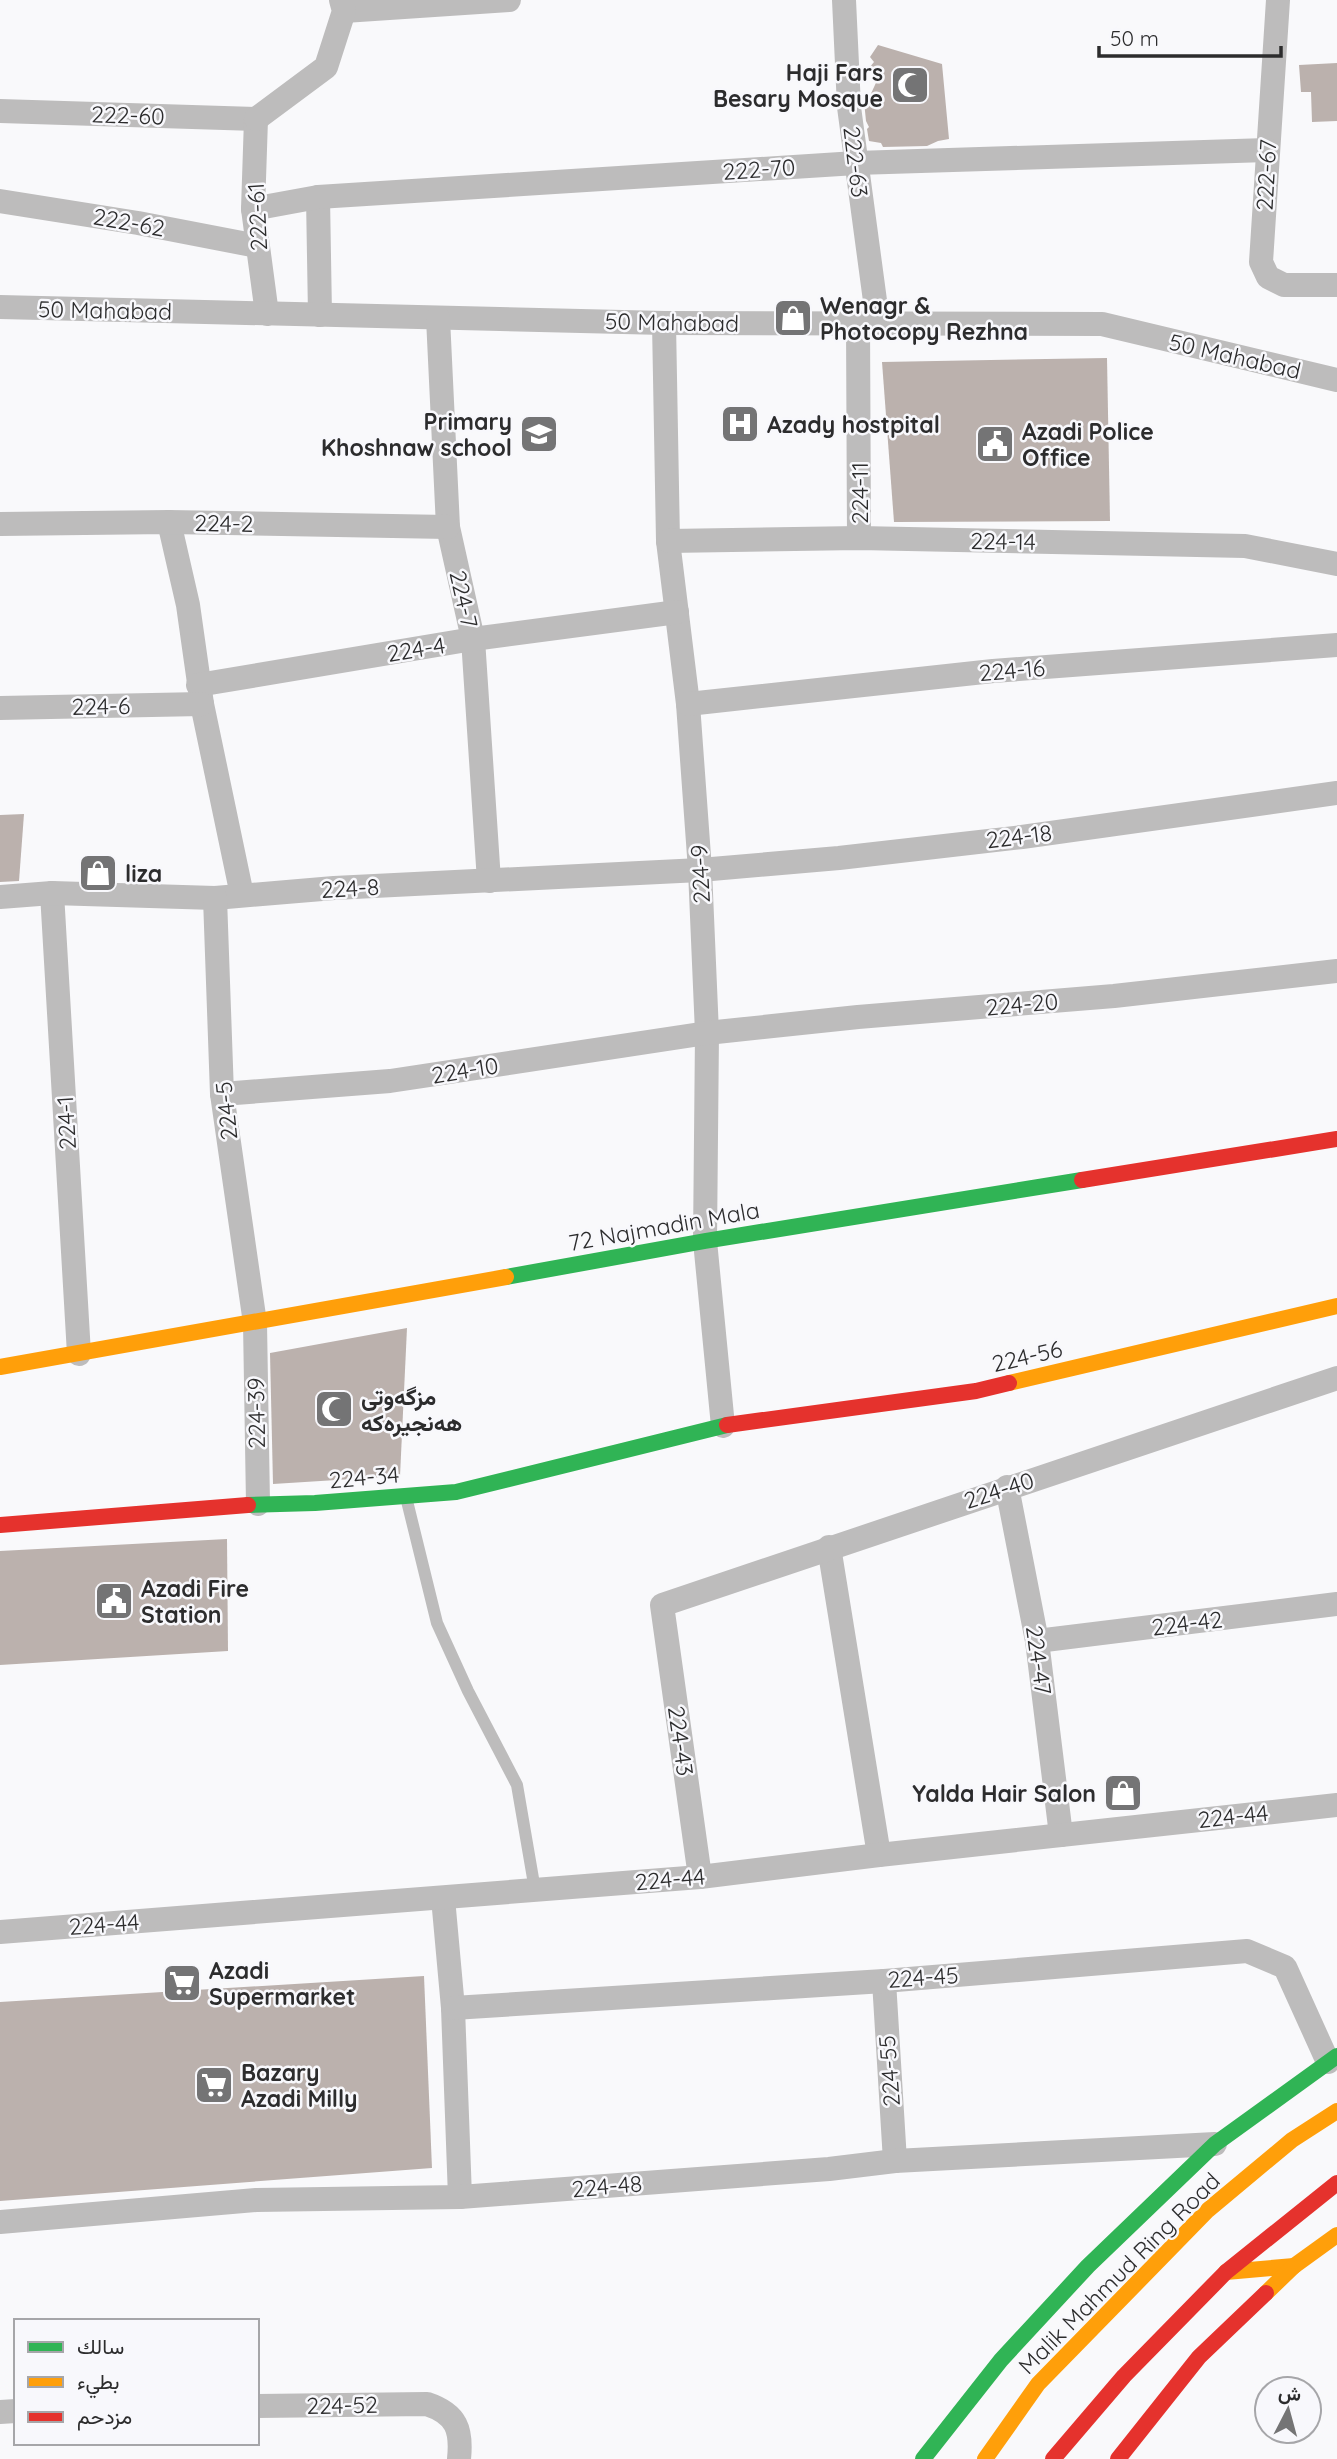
<svg xmlns="http://www.w3.org/2000/svg" width="1337" height="2459" viewBox="0 0 1337 2459" font-family="Quicksand,Vazirmatn,sans-serif">
  <style>
    .building { fill: #bbb1ad }
    .lines { fill: none; stroke-linecap: round; stroke-linejoin: round }
    .lane { stroke: #bdbcbc; stroke-width: 12 }
    .street { stroke: #bdbcbc; stroke-width: 24 }
    .fast { stroke: #30b455; stroke-width: 16 }
    .slow { stroke: #ff9f0a; stroke-width: 16 }
    .jam { stroke: #e5322d; stroke-width: 16 }
    .labels { text-anchor: middle; dominant-baseline: central; stroke-width: 5; stroke-linejoin: round; paint-order: stroke }
    .poi-label { font-size: 23px; font-weight: bold; fill: #2c2c2d; stroke: #f8f8fc; text-anchor: start }
    .street-label { font-size: 23px; fill: #2c2c2d; stroke: #f8f8fc }
  </style>
  <rect width="100%" height="100%" fill="#f9f9fb"/>
  <g class="building">
    <path d="M878,45l64,19 7,75 -11,2 -11,5 -44,1 -2,-4 -12,-2 -2,-12 2,-2 -3,-6 -2,-20 4,-1 13,-28 -12,-4 5,-6 -4,-5z"/>
    <path d="M1337,63v58l-25,1 -1,-30h-10l-2,-27z"/>
    <path d="M1107,358l3,163 -216,1 -12,-160z"/>
    <path d="M24,814l-5,67 -19,1v-67z"/>
    <path d="M407,1328l-7,148 -127,8 -3,-131z"/>
    <path d="M227,1539l1,112 -228,14v-114z"/>
    <path d="M424,1976l8,192 -432,33v-199z"/>
  </g>
  <g class="lines">
    <path class="lane" d="M406,1497l31,126 31,68 49,94 18,105"/>
    <g class="street">
      <path d="M844,0l5,107 29,216"/>
      <path d="M1278,0l-17,262 7,15 16,8h53"/>
      <path d="M344,11l165,-11"/>
      <path d="M0,111l256,8"/>
      <path d="M256,119l-3,90 14,105"/>
      <path d="M256,119l70,-52 18,-56 -3,-11"/>
      <path d="M318,197l2,118"/>
      <path d="M0,201l138,22 119,23"/>
      <path d="M253,209l65,-12 538,-34 411,-13"/>
      <path d="M0,307l664,16 438,1 235,56"/>
      <path d="M438,318l10,209 25,112 16,242"/>
      <path d="M664,323l4,218 20,163 12,166 7,163 -2,208 18,185"/>
      <path d="M858,323l1,215"/>
      <path d="M169,522l19,83 14,99 40,191"/>
      <path d="M0,524l169,-2 279,5"/>
      <path d="M668,541l191,-3 386,8 92,18"/>
      <path d="M198,685l275,-46 204,-27"/>
      <path d="M688,704l305,-33 344,-26"/>
      <path d="M0,708l202,-4"/>
      <path d="M52,893l27,461"/>
      <path d="M0,897l52,-4 163,5 119,-10 366,-18 139,-12 183,-21 315,-44"/>
      <path d="M215,898l7,196 33,229 3,181"/>
      <path d="M222,1094l168,-13 317,-48 151,-16 256,-21 223,-25"/>
      <path d="M1007,1487l30,154 24,194"/>
      <path d="M829,1547l50,308"/>
      <path d="M1037,1641l300,-37"/>
      <path d="M700,1877l-38,-272 675,-227"/>
      <path d="M443,1898l10,110 7,189"/>
      <path d="M0,1932l700,-55 179,-22 458,-50"/>
      <path d="M884,1981l11,180"/>
      <path d="M453,2008l431,-27 363,-30 38,16 43,95"/>
      <path d="M0,2222l256,-22 204,-3 369,-28 66,-8 320,-17"/>
      <path d="M257,2406l170,-2c30,10 35,26 32,55"/>
      <path d="M0,2412l16,-1"/>
    </g>
    <g class="fast">
      <path d="M506,1277l199,-36 377,-61"/>
      <path d="M248,1505l67,-2 141,-11 271,-67"/>
      <path d="M923,2459l78,-99 87,-94 127,-122 122,-88"/>
    </g>
    <g class="slow">
      <path d="M0,1367l506,-90"/>
      <path d="M1009,1383l328,-77"/>
      <path d="M1226,2272l68,-6"/>
      <path d="M1266,2293l28,-27 43,-31"/>
      <path d="M985,2459l53,-75 170,-174 84,-70 45,-29"/>
    </g>
    <g class="jam">
      <path d="M1082,1180l255,-41"/>
      <path d="M727,1425l249,-34 33,-8"/>
      <path d="M0,1525l248,-20"/>
      <path d="M1053,2459l71,-83 102,-104 111,-89"/>
      <path d="M1118,2459l81,-102 67,-64"/>
    </g>
  </g>
  <defs>
    <symbol id="mosque-square" viewBox="-11 -11 22 22"><rect x="-9" y="-9" width="18" height="18" rx="4" fill="#747475" stroke="#f8f8fc"/><path d="M3.5-4.9A6 6 0 1 0 3.5 4.9A5 5 0 1 1 3.5-4.9Z" fill="#fff"/></symbol>
    <symbol id="shop-square" viewBox="-11 -11 22 22"><rect x="-9" y="-9" width="18" height="18" rx="4" fill="#747475" stroke="#f8f8fc"/><path d="M-5-2.5h2.3a2.7 3.5 0 0 1 5.4 0H5L5.5 6h-11ZM-1.5-2.5h3a1.5 2.3 0 0 0-3 0Z" fill="#fff"/></symbol>
    <symbol id="hospital-square" viewBox="-11 -11 22 22"><rect x="-9" y="-9" width="18" height="18" rx="4" fill="#747475" stroke="#f8f8fc"/><path d="M-5-5h3v3.5h4V-5h3V5h-3V1.5h-4V5h-3Z" fill="#fff"/></symbol>
    <symbol id="school-square" viewBox="-11 -11 22 22"><rect x="-9" y="-9" width="18" height="18" rx="4" fill="#747475" stroke="#f8f8fc"/><path d="M0-5L7-2L0 1L-7-2ZM-4 1L0 2.5L4 1V4Q0 6-4 4Z" fill="#fff"/></symbol>
    <symbol id="civic-square" viewBox="-11 -11 22 22"><rect x="-9" y="-9" width="18" height="18" rx="4" fill="#747475" stroke="#f8f8fc"/><path d="M-.6-6.5H3V-4.5H.6V-3L4-1V1h2V6H-6V1h2V-1L-.6-3ZM-1.2 2.5V6h2.4V2.5Z" fill="#fff"/></symbol>
    <symbol id="supermarket-square" viewBox="-11 -11 22 22"><rect x="-9" y="-9" width="18" height="18" rx="4" fill="#747475" stroke="#f8f8fc"/><path d="M-6-5.5h2.5l.6 2H6L4.5 2H-2.5L-4.4-4H-6ZM-1.5 3.2a1.3 1.3 0 1 0 .1 0ZM3 3.2a1.3 1.3 0 1 0 .1 0Z" fill="#fff"/></symbol>
  </defs>
  <g fill-rule="evenodd">
    <use href="#mosque-square" x="888" y="63" width="44" height="44"/>
    <use href="#shop-square" x="771" y="296" width="44" height="44"/>
    <use href="#hospital-square" x="718" y="402" width="44" height="44"/>
    <use href="#school-square" x="517" y="412" width="44" height="44"/>
    <use href="#civic-square" x="973" y="422" width="44" height="44"/>
    <use href="#shop-square" x="76" y="851" width="44" height="44"/>
    <use href="#mosque-square" x="312" y="1387" width="44" height="44"/>
    <use href="#civic-square" x="92" y="1579" width="44" height="44"/>
    <use href="#shop-square" x="1101" y="1771" width="44" height="44"/>
    <use href="#supermarket-square" x="160" y="1961" width="44" height="44"/>
    <use href="#supermarket-square" x="192" y="2063" width="44" height="44"/>
  </g>
  <g class="labels">
    <g class="poi-label">
      <text x="883" y="72" text-anchor="end">Haji Fars<tspan x="883" dy="26">Besary Mosque</tspan></text>
      <text x="820" y="305">Wenagr &amp;<tspan x="820" dy="26">Photocopy Rezhna</tspan></text>
      <text x="512" y="421" text-anchor="end">Primary<tspan x="512" dy="26">Khoshnaw school</tspan></text>
      <text x="767" y="424">Azady hostpital</text>
      <text x="1022" y="431">Azadi Police<tspan x="1022" dy="26">Office</tspan></text>
      <text x="125" y="873">liza</text>
      <text x="361" y="1396">مزگەوتی<tspan x="361" dy="26">ھەنجیرەکە</tspan></text>
      <text x="141" y="1588">Azadi Fire<tspan x="141" dy="26">Station</tspan></text>
      <text x="1096" y="1793" text-anchor="end">Yalda Hair Salon</text>
      <text x="209" y="1970">Azadi<tspan x="209" dy="26">Supermarket</tspan></text>
      <text x="241" y="2072">Bazary<tspan x="241" dy="26">Azadi Milly</tspan></text>
    </g>
    <g class="street-label">
      <text transform="translate(128 115) rotate(2)">222-60</text>
      <text transform="translate(856 162) rotate(83)">222-63</text>
      <text transform="translate(759 169) rotate(-4)">222-70</text>
      <text transform="translate(1266 175) rotate(-87)">222-67</text>
      <text transform="translate(257 217) rotate(-93)">222-61</text>
      <text transform="translate(129 222) rotate(10)">222-62</text>
      <text transform="translate(105 310) rotate(1)">50 Mahabad</text>
      <text transform="translate(672 322) rotate(1)">50 Mahabad</text>
      <text transform="translate(1235 356) rotate(13)">50 Mahabad</text>
      <text transform="translate(859 493) rotate(-90)">224-11</text>
      <text transform="translate(224 523) rotate(1)">224-2</text>
      <text transform="translate(1003 541) rotate(1)">224-14</text>
      <text transform="translate(464 599) rotate(77)">224-7</text>
      <text transform="translate(416 649) rotate(-9)">224-4</text>
      <text transform="translate(1012 670) rotate(-5)">224-16</text>
      <text transform="translate(101 706) rotate(-1)">224-6</text>
      <text transform="translate(1019 836) rotate(-7)">224-18</text>
      <text transform="translate(700 874) rotate(-93)">224-9</text>
      <text transform="translate(350 888) rotate(-3)">224-8</text>
      <text transform="translate(1022 1004) rotate(-5)">224-20</text>
      <text transform="translate(465 1070) rotate(-9)">224-10</text>
      <text transform="translate(226 1111) rotate(-96)">224-5</text>
      <text transform="translate(66 1123) rotate(-93)">224-1</text>
      <text transform="translate(664 1226) rotate(-10)">72 Najmadin Mala</text>
      <text transform="translate(1027 1356) rotate(-13)">224-56</text>
      <text transform="translate(256 1413) rotate(-91)">224-39</text>
      <text transform="translate(364 1477) rotate(-5)">224-34</text>
      <text transform="translate(999 1490) rotate(-18)">224-40</text>
      <text transform="translate(1187 1623) rotate(-7)">224-42</text>
      <text transform="translate(1039 1660) rotate(82)">224-47</text>
      <text transform="translate(681 1741) rotate(82)">224-43</text>
      <text transform="translate(1233 1816) rotate(-6)">224-44</text>
      <text transform="translate(670 1879) rotate(-5)">224-44</text>
      <text transform="translate(104 1924) rotate(-4)">224-44</text>
      <text transform="translate(923 1977) rotate(-4)">224-45</text>
      <text transform="translate(889 2071) rotate(-94)">224-55</text>
      <text transform="translate(607 2186) rotate(-5)">224-48</text>
      <text transform="translate(1119 2273) rotate(-45)">Malik Mahmud Ring Road</text>
      <text transform="translate(342 2405) rotate(-1)">224-52</text>
    </g>
  </g>
  <rect x="14" y="2319" width="245" height="126" fill="#f8f8fc" stroke="#a6a6a9" stroke-width="2"/>
  <rect x="28" y="2342" width="35" height="10" fill="#30b455" stroke="#a6a6a9" stroke-width="2"/>
  <text x="77" y="2354" font-size="21" fill="#2c2c2d">سالك</text>
  <rect x="28" y="2377" width="35" height="10" fill="#ff9f0a" stroke="#a6a6a9" stroke-width="2"/>
  <text x="77" y="2389" font-size="21" fill="#2c2c2d">بطيء</text>
  <rect x="28" y="2412" width="35" height="10" fill="#e5322d" stroke="#a6a6a9" stroke-width="2"/>
  <text x="77" y="2424" font-size="21" fill="#2c2c2d">مزدحم</text>
  <g transform="translate(1288 2410) rotate(6)"><circle r="33" fill="#f8f8fc" stroke="#a6a6a9" stroke-width="2"/>
  <path d="M0-5L12 26L0 18L-12 26Z" fill="#747475"/>
  <text y="-10" font-size="19" font-weight="bold" text-anchor="middle" fill="#2c2c2d">ش</text>
  </g>
  <path d="M1099 46v10h182v-10" fill="none" stroke="#2c2c2d" stroke-width="3.5"/>
  <text x="1110" y="46" font-size="21" fill="#2c2c2d" stroke="#f8f8fc" stroke-width="5" paint-order="stroke">50 m</text>
</svg>
